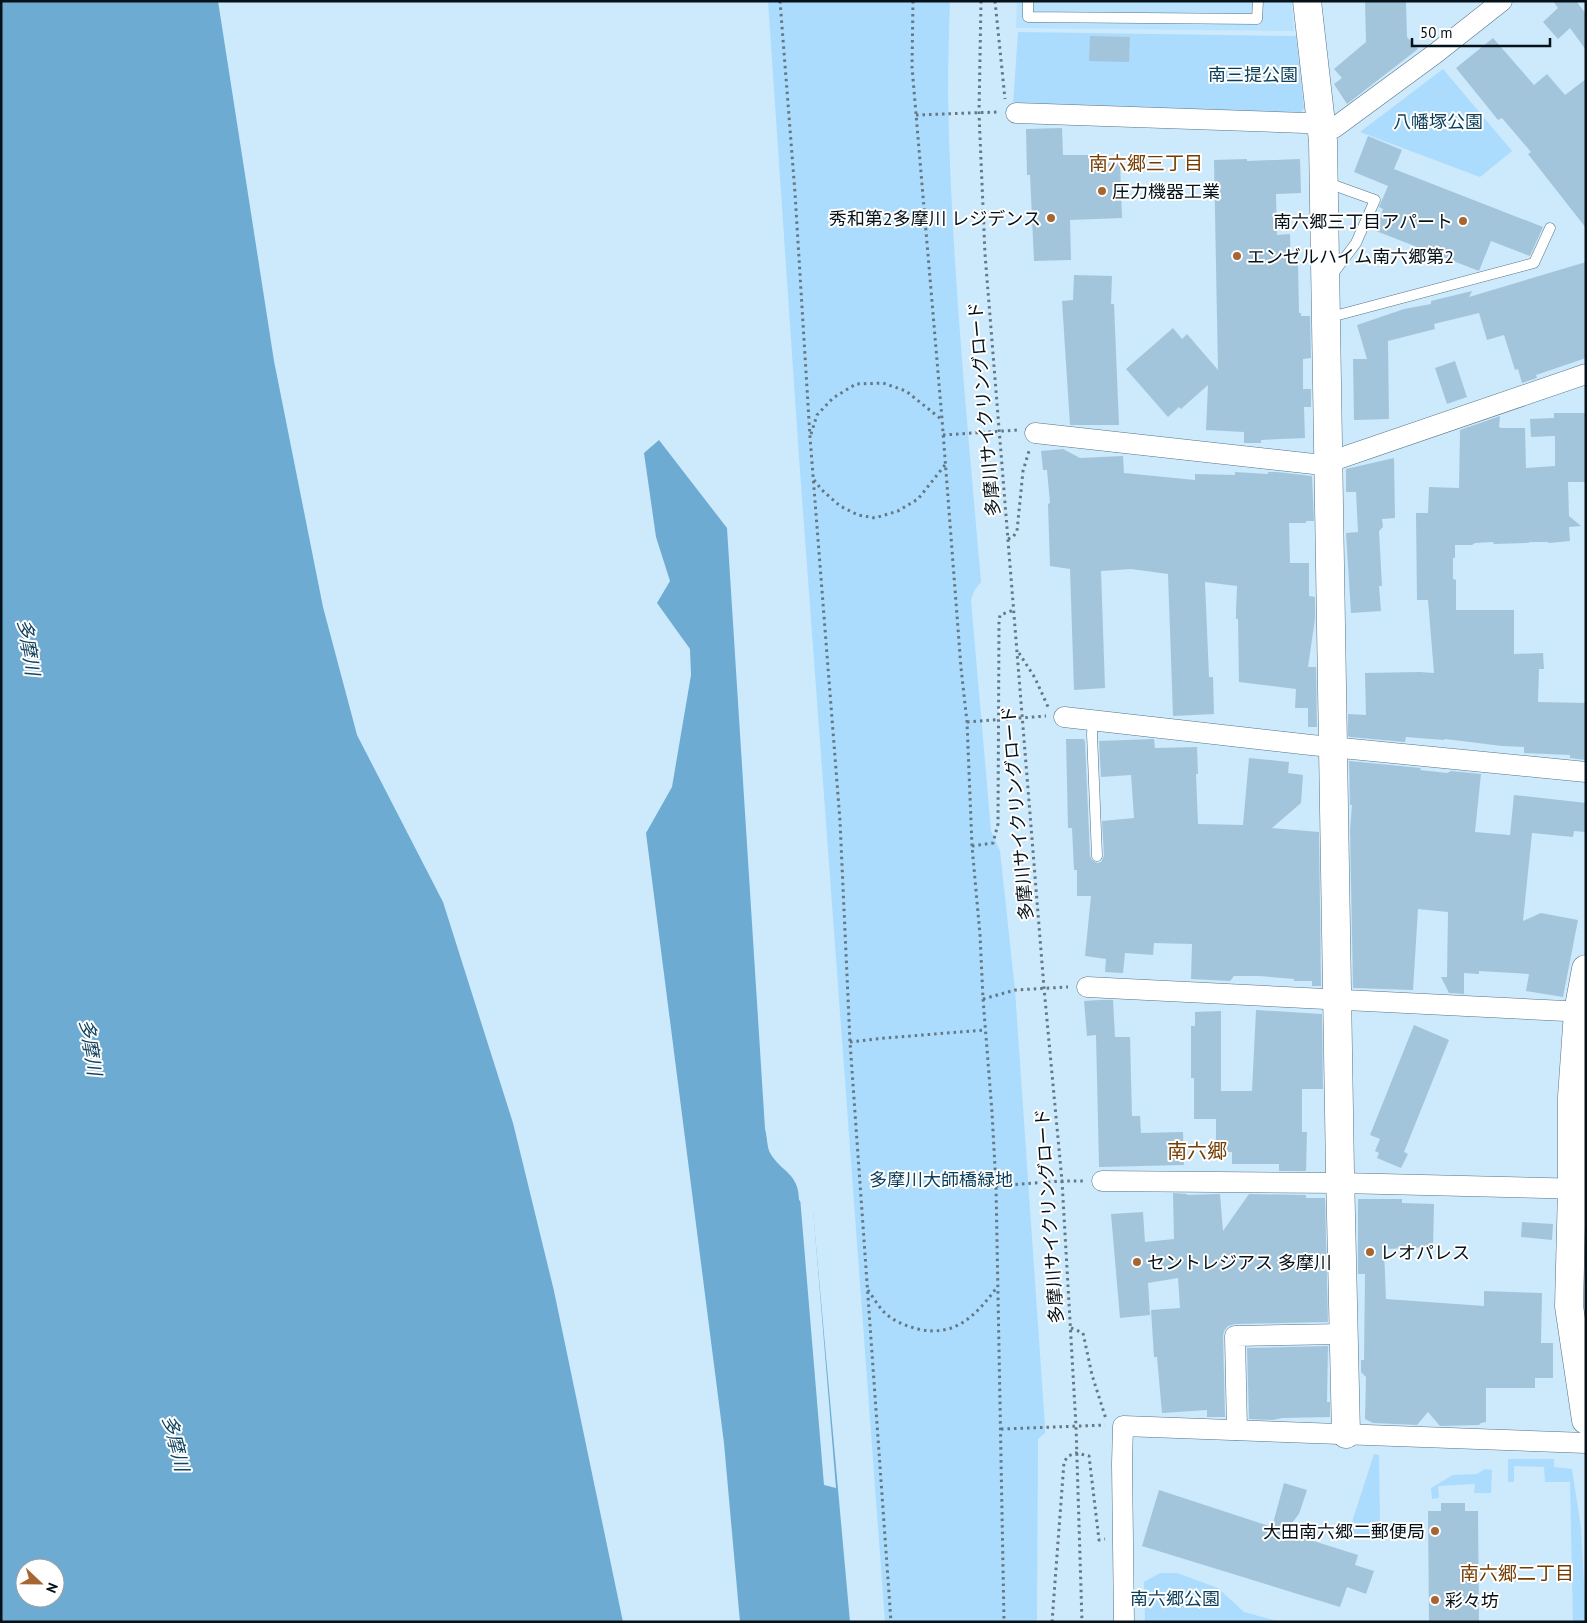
<svg xmlns="http://www.w3.org/2000/svg" width="1587" height="1623" viewBox="0 0 1587 1623" font-family="'PT Sans','Noto Sans JP',sans-serif">
  <style>
    .built { fill: #b8e2fe }
    .green { fill: #abdcfd }
    .water { fill: #6dabd2; fill-rule: evenodd }
    .pier { fill: #cde9fc }
    .building { fill: #a3c5db }
    .lines { fill: none; stroke-linecap: round; stroke-linejoin: round }
    .lane-casing { stroke: #547488; stroke-width: 11 }
    .street-casing { stroke: #547488; stroke-width: 21 }
    .secondary-casing { stroke: #547488; stroke-width: 29 }
    .path { stroke: #647884; stroke-width: 3; stroke-dasharray: 2.5 4; stroke-linecap: butt }
    .lane { stroke: #fff; stroke-width: 10 }
    .street { stroke: #fff; stroke-width: 20 }
    .secondary { stroke: #fff; stroke-width: 28 }
    .poi-dot { fill: #a76631; stroke: #fff; stroke-width: 2 }
    .labels { text-anchor: middle; dominant-baseline: central; stroke-width: 4; stroke-linejoin: round; paint-order: stroke }
    .park-label { font-size: 18px; fill: #0a3e59; stroke: #fff }
    .poi-label { font-size: 18px; fill: #061219; stroke: #fff; text-anchor: start }
    .street-label { font-size: 18px; fill: #061219; stroke: #fff }
    .neighbourhood-label { font-size: 19px; fill: #753d03; stroke: #fff }
    .water-label { font-size: 19px; font-style: italic; fill: #11435e; stroke: #fff }
    .quarter-label { font-size: 20px; fill: #753d03; stroke: #fff }
  </style>
  <rect width="100%" height="100%" fill="#cde9fc"/>
  <path class="built" d="M1017,1h274l3,30 -278,-3z"/>
  <g class="green">
    <path d="M768,1h182c-1,32 -2,63 -2,95 3,162 19,324 33,486l-7,9 -3,9 20,231 9,20 15,139 30,437v6l-7,6 -1,183h-152l-86,-1165z"/>
    <path d="M1018,32l278,4 8,72 -5,7 -286,-10z"/>
    <path d="M1443,69l69,82 -32,26 -120,-45z"/>
    <path d="M1374,1454l5,1 1,69 13,1 1,9 -32,5 -27,-10 2,-6 14,2z"/>
    <path d="M1508,1459h46v8l18,2 9,59 5,94h-13l-3,-140h-25l-1,-15 -30,-1v16h-6z"/>
    <path d="M1485,1469l7,1 -1,23h-17l1,-9 -37,2 1,12 -7,1 -1,-11 22,-13 24,-1z"/>
    <path d="M1160,1573h17l41,15 26,24 36,10h-135l-1,-40z"/>
  </g>
  <g class="water">
    <path d="M1,1h217l56,360 49,246 34,128 86,167 70,221 41,168 69,331h-622zM25,1568h30v30h-30z"/>
    <path d="M659,440l68,88 38,601c2,7 2,18 5,24 11,19 29,20 29,47l14,12 37,410h-110l-16,-179 -78,-610 26,-46 19,-112 -1,-26 -33,-46 13,-22 -14,-44 -12,-84z"/>
  </g>
  <path class="pier" d="M799,1185l2,6v8l12,9 23,280 -12,-3z"/>
  <g class="building">
    <path d="M1365,1h41l1,36 11,12 -71,55 -13,-20 8,-6 -8,-9 32,-27z"/>
    <path d="M1553,1h23l10,13v36l-16,-22 -12,11 -15,-17 15,-14z"/>
    <path d="M1090,36l40,1 -1,25 -40,-1z"/>
    <path d="M1493,38l41,47 13,-11 18,21 21,-16v149l-58,-74 3,-2 -29,-34 -4,2 -42,-52z"/>
    <path d="M1062,128l1,27h35l1,9 21,-1 2,55 -52,2 1,40 -37,1 -4,-86h-3l-1,-46z"/>
    <path d="M1368,136l34,14 -8,19 149,58 -13,29 -39,-15 -12,30 -103,-40 7,-22 -4,-2 9,-21 -34,-14z"/>
    <path d="M1247,159v2l53,-2 1,34 -25,1 1,41 13,-1 1,30 7,-1 1,50h2v3h9l1,42 -8,1v30h8v18h-7l1,31 -44,2v3h-17v-11l-38,-2 2,-45 -27,24 -2,-2 -11,10 -42,-48 47,-41 9,11 5,-5 31,36 -4,-210z"/>
    <path d="M1586,262v96l-50,17 1,3 -15,5 -4,-14 -3,1 -11,-35 -17,5 -8,-27 -45,11 1,5 -47,12 1,78 -35,1 -1,-61h14l-10,-34 47,-16 27,-5v-3l41,-10 -3,6z"/>
    <path d="M1074,275l38,1 -1,28h3l5,121h-49l-8,-124 11,-1z"/>
    <path d="M1455,361l12,36 -20,7 -12,-36z"/>
    <path d="M1554,413h32v69h-18l1,34 12,10 -12,1 1,14 -21,2 -1,-1h-18l-2,1 -34,1 -1,-2 -18,1 -3,2h-17v13h-2v21l3,1v30h58v44l29,-1 1,16h-5l-1,33 48,1v57l-16,-2v-3l-46,-2v-6l-22,-1 -57,-7 -1,1 -38,-3 -1,5 -55,-5 -2,-1v-22l18,1 -1,-42 55,-1 14,1 -6,-73h-11l-1,-87h12l1,-26 30,1 1,-58 40,-14 -1,11 2,1h24l1,40 29,-2v-30l-24,1 -1,-18 24,-1z"/>
    <path d="M1063,449l17,9 43,-2 1,17 71,7v-6l40,1v-3l33,2v-2h9l35,4 2,45h-8v2h-17l1,40h19v33l6,1v22l-7,48h8l1,60h-9v-19h-13l1,-19 -57,-7 -1,-63h-2v-8l1,-25 -32,-4 4,95h4l1,37 -41,2 -5,-142 -37,-5 -30,2 4,117 -31,2 -4,-121 -20,-3 -2,-62 2,-1 -3,-33h-4l-2,-19z"/>
    <path d="M1394,458l1,60 -13,1 1,8 -4,4 3,55h-3l2,25 -30,2 -5,-80 12,-1 -2,-40h-10v-23z"/>
    <path d="M1066,739h18l1,3 5,114 2,4 5,3 4,-1 3,-6 -2,-35 32,-3 -3,-43 -30,2 -2,-36 55,-2 1,9 42,-1 1,27h-2l2,50 45,1 6,-67 40,4 -1,11 15,2 -2,28 -29,25 47,4 2,154h-9v-5h-18v-2l-35,-3h-25l-4,5 -39,-2 1,-35 -38,-1 -1,12 -28,-2 -2,20 -18,-1 1,-13 -21,-3 6,-60h-14v-26h-3l-2,-42h-4z"/>
    <path d="M1349,761l72,7 -1,2 27,3 4,-2 30,3 -6,58 35,3 4,-40 72,8v29l-12,-1 -1,6 -41,-4 -9,88 18,-8 37,7 -15,77 -37,-6 3,-17 -50,-3v3l-15,-1v21l-15,-1 -8,-16h6l1,-65 -30,-3 -5,81 -60,-2 -3,-158 2,-25h-2z"/>
    <path d="M1100,1000h13l2,37h15l2,79h8l1,17 42,-1 1,33 -85,2 -3,-132 -9,1 -3,-35z"/>
    <path d="M1256,1010l66,4 1,75h-21v43h5l-1,39h-27v-7h-47v-12h-16v-33h-22v-41h-3v-52h4v-14l26,-1v80h31z"/>
    <path d="M1414,1025l35,15 -45,112 4,2 -7,14 -24,-10 2,-5 -4,-2 5,-12 -10,-4z"/>
    <path d="M1173,1193l14,1v1l33,-1 3,37 26,-37 57,1v3h19l3,124 -93,2 -7,2 -4,5 -1,5 2,81h-18v-7l-45,3 -5,-56h-3l-3,-47 29,-2 -2,-30 -30,5 2,32 -30,3 -9,-104 32,-2 2,30 29,-3z"/>
    <path d="M1358,1199h44v4l32,1 -1,43 -49,2 2,50 98,7v-15l58,2 -1,50h12v35h-18v10h-49v34l-5,1 -2,2 -39,1 -12,-14 -11,13 -44,-2 -8,-4 1,-42 -5,-5v-12h3l1,-86h-7z"/>
    <path d="M1522,1222l31,2 -1,16 -31,-3z"/>
    <path d="M1328,1346l-1,56h3v15l-48,1 -9,2 -24,-1 -2,-71z"/>
    <path d="M1284,1483l23,7 -8,24 -14,18 73,23 -3,10 19,6 -8,23 -19,-7 -7,20 -198,-61 17,-56 113,37z"/>
    <path d="M1441,1503h24v8h13l1,111h-50l-1,-111h13z"/>
  </g>
  <g class="lines">
    <defs>
      <g id="lane">
        <path d="M1028,1v16l229,2 1,-18"/>
        <path d="M1325,182l50,18 -19,43 -24,32"/>
        <path d="M1327,318l207,-55 16,-35"/>
        <path d="M1093,720l-1,14 5,122"/>
      </g>
      <g id="street">
        <path d="M1016,113l289,10 29,5 102,-75 66,-52"/>
        <path d="M1035,433l279,31 15,-2 257,-88"/>
        <path d="M1064,717l247,28 275,27"/>
        <path d="M1087,987l499,25"/>
        <path d="M1102,1181l239,2 245,6"/>
        <path d="M1237,1430l-2,-94 109,-2"/>
        <path d="M1124,1622l-2,-158 1,-38 463,17"/>
      </g>
      <g id="secondary">
        <path d="M1307,1l16,140 17,1031 6,262"/>
        <path d="M1586,969l-8,43 -6,85v92l-3,117 17,114"/>
      </g>
    </defs>
    <use href="#lane" class="lane-casing"/>
    <use href="#street" class="street-casing"/>
    <use href="#secondary" class="secondary-casing"/>
    <g class="path">
      <path d="M780,1l15,192 15,244 30,384 10,221 41,580"/>
      <path d="M913,1l-1,66 30,352 19,249 6,54 5,124 8,89 3,64 9,113 4,74 8,436"/>
      <path d="M981,1l-2,112 6,141 59,734 18,193 14,245 6,196"/>
      <path d="M995,1l10,98"/>
      <path d="M916,115l82,-3"/>
      <path d="M811,434l6,-19 16,-17 23,-14 27,-1 23,8 35,28"/>
      <path d="M943,435l75,-5"/>
      <path d="M814,480l8,10 18,16 18,9 17,3 23,-7 20,-12 27,-34"/>
      <path d="M1008,539l5,-2 4,-6 6,-60 6,-20"/>
      <path d="M1019,653l16,25 14,31"/>
      <path d="M967,722l79,-6"/>
      <path d="M972,846l21,-3 5,-19 1,-202 1,-7 14,-5"/>
      <path d="M983,999l32,-9 53,-3"/>
      <path d="M850,1042l35,-4 100,-8"/>
      <path d="M996,1186l66,-5h23"/>
      <path d="M868,1290c5,7 10,16 16,22 9,9 22,14 34,17 38,9 59,-15 80,-43"/>
      <path d="M1071,1328l12,5 9,42 14,44"/>
      <path d="M1001,1429l104,-4"/>
      <path d="M1052,1622l12,-160 4,-6 8,-3 13,3 10,84 6,-1"/>
    </g>
    <use href="#lane" class="lane"/>
    <use href="#street" class="street"/>
    <use href="#secondary" class="secondary"/>
  </g>
  <g class="poi-dot">
    <circle cx="1102" cy="191" r="5"/>
    <circle cx="1051" cy="218" r="5"/>
    <circle cx="1463" cy="221" r="5"/>
    <circle cx="1237" cy="256" r="5"/>
    <circle cx="1370" cy="1252" r="5"/>
    <circle cx="1137" cy="1262" r="5"/>
    <circle cx="1435" cy="1531" r="5"/>
    <circle cx="1435" cy="1600" r="5"/>
  </g>
  <g class="labels">
    <g class="park-label">
      <text x="1253" y="74">南三提公園</text>
      <text x="1438" y="121">八幡塚公園</text>
      <text x="941" y="1179">多摩川大師橋緑地</text>
      <text x="1175" y="1598">南六郷公園</text>
    </g>
    <g class="poi-label">
      <text x="1112" y="191">圧力機器工業</text>
      <text x="1041" y="218" text-anchor="end">秀和第2多摩川 レジデンス</text>
      <text x="1453" y="221" text-anchor="end">南六郷三丁目アパート</text>
      <text x="1247" y="256">エンゼルハイム南六郷第2</text>
      <text x="1380" y="1252">レオパレス</text>
      <text x="1147" y="1262">セントレジアス 多摩川</text>
      <text x="1425" y="1531" text-anchor="end">大田南六郷二郵便局</text>
      <text x="1445" y="1600">彩々坊</text>
    </g>
    <g class="street-label">
      <text transform="translate(984 409) rotate(-95)">多摩川サイクリングロード</text>
      <text transform="translate(1017 813) rotate(-95)">多摩川サイクリングロード</text>
      <text transform="translate(1049 1216) rotate(-94)">多摩川サイクリングロード</text>
    </g>
    <g class="neighbourhood-label">
      <text x="1146" y="163">南六郷三丁目</text>
      <text x="1517" y="1573">南六郷二丁目</text>
    </g>
    <g class="water-label">
      <text transform="translate(29 647) rotate(81)">多摩川</text>
      <text transform="translate(91 1047) rotate(81)">多摩川</text>
      <text transform="translate(176 1443) rotate(76)">多摩川</text>
    </g>
    <g class="quarter-label">
      <text x="1197" y="1151">南六郷</text>
    </g>
  </g>
  <rect width="1587" height="1623" fill="none" stroke="#061219" stroke-width="5"/>
  <g transform="translate(40 1583) rotate(112)"><circle r="24" fill="#ffffff" stroke="#9ba0a3"/>
  <path d="M0-4L9 19L0 12L-9 19Z" fill="#a76631"/>
  <text y="-8" font-size="14" font-weight="bold" text-anchor="middle" fill="#061219">N</text>
  </g>
  <path d="M1412 38v8h138v-8" fill="none" stroke="#061219" stroke-width="2.5"/>
  <text x="1420" y="38" font-size="15" fill="#061219" stroke="#ffffff" stroke-width="4" paint-order="stroke">50 m</text>
</svg>
